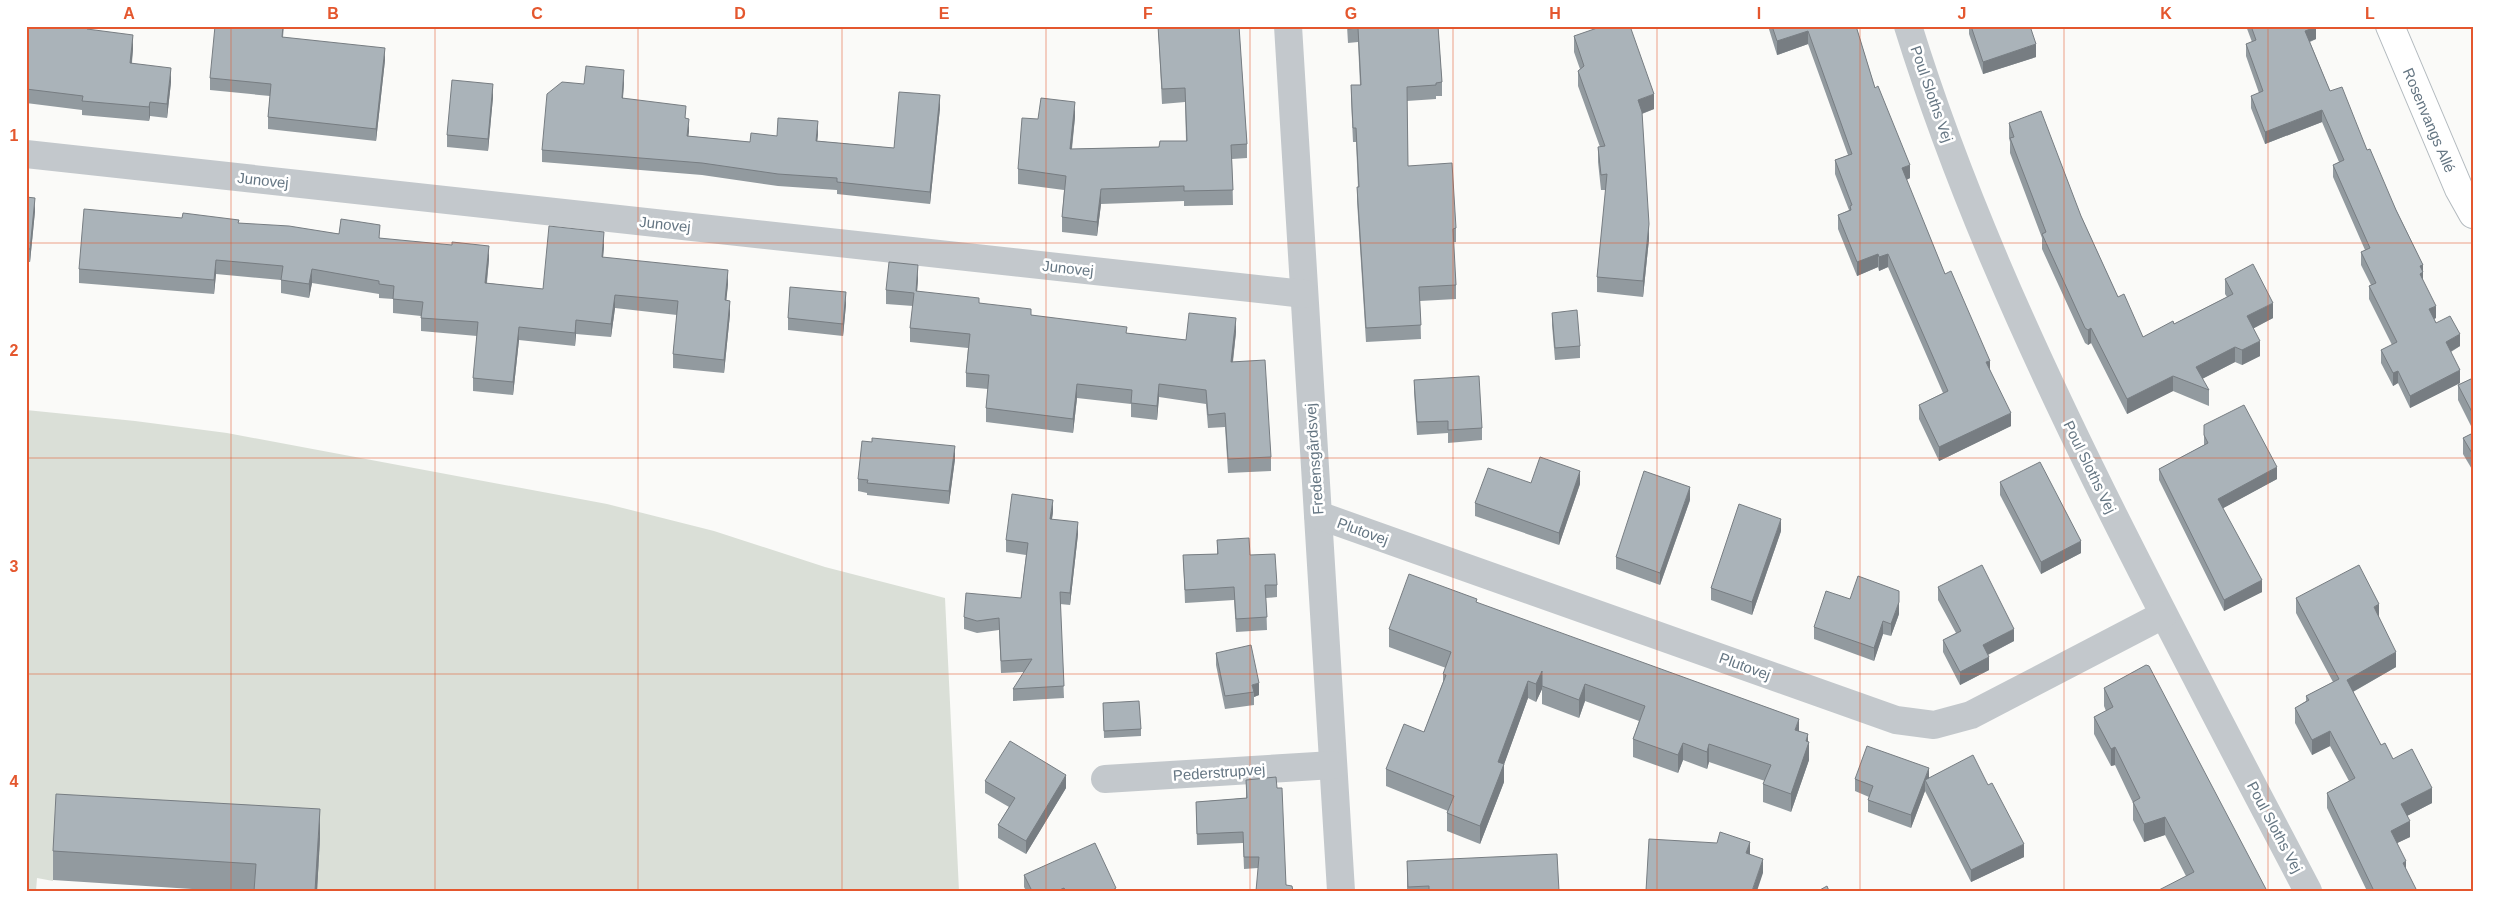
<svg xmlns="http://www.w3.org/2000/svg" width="2499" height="917" viewBox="0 0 2499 917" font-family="Arial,sans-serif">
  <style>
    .green { fill: #dadfd7 }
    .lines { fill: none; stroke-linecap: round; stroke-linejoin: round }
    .secondary-casing { stroke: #b3babf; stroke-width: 30 }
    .street { stroke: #c3c8cc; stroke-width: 28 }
    .secondary { stroke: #fff; stroke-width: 28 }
    .wall { fill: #929a9f }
    .shaded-wall { fill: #777d82 }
    .building { fill: #aab3b9; stroke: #777d82 }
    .grid { fill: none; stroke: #e4572e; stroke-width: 1; stroke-opacity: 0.55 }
    .labels { text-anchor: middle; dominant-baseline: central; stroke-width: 5; stroke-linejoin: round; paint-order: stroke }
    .street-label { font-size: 15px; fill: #657683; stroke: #fff }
    .neatline { fill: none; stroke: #e4572e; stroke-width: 2 }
    .grid-label { font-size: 16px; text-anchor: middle; font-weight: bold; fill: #e4572e }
  </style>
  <rect width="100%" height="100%" fill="#fafaf8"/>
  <path class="green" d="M26,410l109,11 92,12 380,71 107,27 111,36 120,31 14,293h-642l-261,-68 -3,58 -16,-3 -1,13h-10z"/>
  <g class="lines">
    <defs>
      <g id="secondary">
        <path id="s1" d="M2390,26l69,163 14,25"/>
      </g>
    </defs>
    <use href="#secondary" class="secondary-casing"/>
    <g class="street">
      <path d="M1288,26l53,865"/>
      <path d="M1908,26c50,161 119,314 193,464 67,135 137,268 207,401"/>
      <path d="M26,154l1278,140"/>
      <path d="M1318,515l578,205 38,5 37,-10 192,-100"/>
      <path d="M1105,779l228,-14"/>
    </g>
    <use href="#secondary" class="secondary"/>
  </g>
  <g class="wall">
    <path d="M26,26l61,3 46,20 -1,14 39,19 -4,36 -17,-2 -1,5 -67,-6v-5l-56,-7z"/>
    <path d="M284,26l-1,11 102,23 -9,81 -108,-12v-12l2,-21 -60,-6v-12z"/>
    <path d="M1158,26h108l-27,2 8,116v14l-15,1 1,46 -49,1v-5l-83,3 -4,32 -35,-4v-15l2,-27 -46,-6v-15l20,-50 37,-2 -3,32 87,-2 27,-6 -1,-39 -23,2z"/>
    <path d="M1347,26h91l4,56v14h-6v3l-29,2 1,65 48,62v14h-3l3,43v14l-36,2 1,38 -55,3 -9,-141v-14h1l-2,-45h-3l-2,-43v-14h9l-2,-43 -10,1z"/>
    <path d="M1768,26h88l19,62 35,90 -4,2 39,94 45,96 21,56 -72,35 -20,-42v-14l24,-12 -55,-126 -9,4 -1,-4 -21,9 -19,-47v-14l11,-5 -14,-36v-14l13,-5 -40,-111 -31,11z"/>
    <path d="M1969,26h61l6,31 -53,17 -14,-40z"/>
    <path d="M2246,26h69l1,13 -6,3 20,49 37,59 56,115v16l13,37 -2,1 2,4 24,23 -9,6 9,31 -50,25 -12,-25 -5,3 -12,-23v-13l11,-5 -23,-46v-13l2,-1 -10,-20v-13l4,-2 -32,-73v-12l6,-3 -17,-40 -57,22 -14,-36v-12l8,-3 -13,-37v-12l6,-2z"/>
    <path d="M1574,36l80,73 -12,5 7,125 -6,58 -46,-5v-15l9,-87h-5l-3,-28v-15h2l-22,-61v-15l2,-2 -6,-17z"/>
    <path d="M624,82l-1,16 63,20 3,13 -1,5 62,6 27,-6 41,-2 -1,7 77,7 46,-40 -10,96 -93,-10v-4l-59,-4 -76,-11 -160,-13v-12l42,-66z"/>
    <path d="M493,97l-5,54 -41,-4v-12z"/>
    <path d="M2009,123l72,93 37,81 25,40 31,-13 53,-27 -2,-3v-15l48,39 -20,10 7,28 -18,9 -7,-3 -33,17 7,11v16l-36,-15 -46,23 -36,-71 -3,2 -3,-2 -43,-94v-11l-32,-85v-11l-1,-4z"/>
    <path d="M26,197l9,14 -5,51h-4z"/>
    <path d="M182,218l57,5 141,15 109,21 -2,24 56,6 61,-43 -1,11 125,27 -2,16 4,14 -6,59 -51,-5v-14l4,-39 -62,-7 -4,29 -35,-3 -1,12 -56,-6 -6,55 -40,-4v-13l4,-42 -56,-5v-15l-28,-3v-14l-14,-1v-4l-67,-11 -3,15 -28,-5v-13l-65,-6 -2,20 -135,-11v-14z"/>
    <path d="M918,279l-1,12 62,12 52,12 96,18 59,7 50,-8 -3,30 38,95v14l-43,2 -3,-46 -17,1 -2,-24 -47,-7 -2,23 -26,-3v-13l-54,-6 -4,35 -87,-11v-14l2,-19 -22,-2v-14l2,-25 -58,-6v-14l3,-22 -27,-2v-14z"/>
    <path d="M846,304l-3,32 -55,-6v-12z"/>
    <path d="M1552,313l28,33v12l-25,2 -3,-35z"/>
    <path d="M2473,378v52l-15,-30v-15z"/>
    <path d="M1414,380l68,48v12l-34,3v-10l-31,2 -3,-43z"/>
    <path d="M2204,425l73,54 -54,29 39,84 -38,19 -65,-131v-11l45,-24z"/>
    <path d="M2473,433v38l-10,-17v-16z"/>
    <path d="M955,459l-6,45 -82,-9v-2l-9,-2v-12z"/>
    <path d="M2000,482l81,71 -40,21 -41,-79z"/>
    <path d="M1531,483l49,1 -21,61 -84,-29v-13z"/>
    <path d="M1690,500l-30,85 -44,-16v-12z"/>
    <path d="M1053,512l-1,7 26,15 -8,71 -10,-1 4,94 -51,3v-12l11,-17 -23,1 -2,-43 -22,3 -13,-4v-12l57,-19 5,-43 -20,-3v-12z"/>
    <path d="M1781,531l-29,84 -41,-15v-12z"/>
    <path d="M1217,540l33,15 27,30v12l-11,1 1,32 -31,2 -2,-32 -49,3 -2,-48 34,-1z"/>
    <path d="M1938,587l76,54 -26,14 1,15 -29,15 -17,-33v-12l13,-7 -18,-33z"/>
    <path d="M2296,598l83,21 17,48 -43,25 28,53 51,58 -25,13 3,21 -13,6 9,27 11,21h-50l-40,-83v-15l22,-12 -19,-35 -18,9 -17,-32v-15l11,-7v-5l27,-14 -37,-69z"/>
    <path d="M1850,599l49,15 -8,22 -8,-2 -9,27 -60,-22v-12z"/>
    <path d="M1477,603l322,128 9,10 1,19 -18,52 -28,-10v-18l2,-3 -56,-19 -2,7 -24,-9 -5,13 -45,-16v-18l6,-18 -54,-20 -6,17 -37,-14v-15l-6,13 -8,-4 -24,66v18l-24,62 -33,-13v-18l1,-2 -62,-25v-17l38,-37 19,-50v-8l3,-6 -57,-21v-18z"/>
    <path d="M1216,653l43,42 -5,2v8l-29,4 -9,-44z"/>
    <path d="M2104,688l163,203 -81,-15 -21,-41 -21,7 -11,-22v-17l-18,-38 -4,1 -17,-32v-17l12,-6 -2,-5z"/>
    <path d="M1103,703l38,26v7l-37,2z"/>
    <path d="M1929,778l95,79 -53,25 -46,-91 -14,37 -43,-16v-12l1,-3 -14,-6v-12z"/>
    <path d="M1246,780l31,8 9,97 7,6 -35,-23 -14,1 -1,-26 -46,2 -1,-43 50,-4z"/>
    <path d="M985,781l81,7 -40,66 -28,-16v-13l11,-18 -24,-14z"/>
    <path d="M320,838l-3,53h-94l-170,-11v-29z"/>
    <path d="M1407,861l152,30h-152z"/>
    <path d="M1024,875l92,16h-90l-2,-4z"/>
  </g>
  <g class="shaded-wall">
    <path d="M2316,27v12l-11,4v-12z"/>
    <path d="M1808,31v13l-31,11v-14z"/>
    <path d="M133,35v14l-3,28v-14z"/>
    <path d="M2036,44v13l-53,17v-12z"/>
    <path d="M385,48v12l-9,81v-12z"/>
    <path d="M171,68v14l-4,36v-14z"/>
    <path d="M624,70v12l-2,28v-12z"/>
    <path d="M493,84v13l-5,54v-12z"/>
    <path d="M1654,94v15l-16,6v-15z"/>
    <path d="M940,95v13l-10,96v-12z"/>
    <path d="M150,102v14l-1,5v-14z"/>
    <path d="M1075,102v15l-5,46v-14z"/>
    <path d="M2322,110v12l-57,22v-12z"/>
    <path d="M689,119v12l-2,17v-12z"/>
    <path d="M818,121v13l-2,19v-12z"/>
    <path d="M1910,165v13l-8,4v-14z"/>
    <path d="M1101,189v15l-4,32v-14z"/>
    <path d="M35,198v13l-5,51v-13z"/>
    <path d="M1649,224v15l-6,58v-16z"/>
    <path d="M604,232v14l-2,24v-13z"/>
    <path d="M489,246v13l-4,38v-14z"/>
    <path d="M1878,254v13l-21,9v-14z"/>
    <path d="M1888,254v13l-9,4v-14z"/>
    <path d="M216,260v14l-2,20v-14z"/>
    <path d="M918,265v14l-2,26v-14z"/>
    <path d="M2423,265v20l-3,1v-20z"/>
    <path d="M312,269v14l-3,15v-14z"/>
    <path d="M728,270v14l-3,30v-14z"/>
    <path d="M846,292v12l-3,32v-12z"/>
    <path d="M615,295v13l-4,29v-13z"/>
    <path d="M730,301v13l-6,59v-13z"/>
    <path d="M2273,303v15l-26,14v-16z"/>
    <path d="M2436,306v12l-7,3v-12z"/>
    <path d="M1236,318v14l-5,44v-14z"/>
    <path d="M576,320v14l-1,12v-13z"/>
    <path d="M519,327v13l-6,55v-13z"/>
    <path d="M2091,328v15l-3,2v-15z"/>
    <path d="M2460,334v12l-14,8v-12z"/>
    <path d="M2260,341v15l-18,9v-15z"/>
    <path d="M2235,347v15l-39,20v-15z"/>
    <path d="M1990,361v13l-4,-12z"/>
    <path d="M2460,370v13l-50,25v-12z"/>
    <path d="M2398,371v12l-5,3v-13z"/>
    <path d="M2173,376v15l-46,23v-15z"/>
    <path d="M1077,384v14l-4,35v-14z"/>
    <path d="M1159,384v13l-2,23v-14z"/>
    <path d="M2011,413v13l-72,35v-14z"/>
    <path d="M955,446v13l-6,45v-13z"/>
    <path d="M2277,467v12l-59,32v-12z"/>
    <path d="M1580,471v13l-21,61v-12z"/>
    <path d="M1690,487v13l-30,85v-12z"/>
    <path d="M1053,500v12l-3,19v-12z"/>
    <path d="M1781,519v12l-29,84v-13z"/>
    <path d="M1078,522v12l-8,71v-12z"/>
    <path d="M2081,541v12l-40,21v-12z"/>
    <path d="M2262,580v12l-38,19v-11z"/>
    <path d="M1899,602v12l-8,22v-12z"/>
    <path d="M2379,604v15l-5,-12z"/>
    <path d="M1883,621v13l-9,27v-13z"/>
    <path d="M2014,629v12l-31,16v-12z"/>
    <path d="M2396,652v15l-49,28v-15z"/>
    <path d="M1989,657v13l-29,15v-13z"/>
    <path d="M1542,671v18l-6,13v-18z"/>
    <path d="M1528,681v17l-27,75 3,-9v18l-24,62v-18l18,-64z"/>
    <path d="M1259,683v12l-5,2v-5l-2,-7z"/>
    <path d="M1585,684v17l-6,17v-18z"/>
    <path d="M1799,719v17l-4,-6z"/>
    <path d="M2330,731v15l-18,9v-15z"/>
    <path d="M1808,734v11l1,-3v18l-18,52v-18z"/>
    <path d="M1683,743v17l-5,13v-18z"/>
    <path d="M1709,744v18l-2,7v-17z"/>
    <path d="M2115,747v18l-4,1v-17z"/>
    <path d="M1929,768v12h-4v11l-14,37v-13z"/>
    <path d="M1066,775v13l-40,66v-13z"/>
    <path d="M2432,788v15l-31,16v-15z"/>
    <path d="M320,809v29l-3,53h-2z"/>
    <path d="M2165,817v18l-21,7v-18z"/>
    <path d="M2410,821v16l-19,9v-15z"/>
    <path d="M1750,842v15l-4,-4z"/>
    <path d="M2024,844v13l-53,25v-12z"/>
    <path d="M1763,859v14l-6,18h-5z"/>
    <path d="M2406,861v15l-3,-13z"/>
    <path d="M1064,888v3h-7z"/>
  </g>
  <g class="building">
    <path d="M26,26h61v3l46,6 -3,28 41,5 -4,36 -17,-2 -1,5 -67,-6 1,-5 -57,-7z"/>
    <path d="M215,26h68l-1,11 103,11 -9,81 -108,-12 3,-33 -61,-6z"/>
    <path d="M1158,26h81l8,118 -16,1 2,45 -49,1v-5l-83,3 -4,33 -35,-5 4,-41 -48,-7 4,-51 16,1 3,-21 34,4 -5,47 89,-2 1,-6h27l-2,-53 -23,1z"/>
    <path d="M1348,26h90l4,56 -6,1v2l-29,2 1,79 44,-3 4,65 -3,1 3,56 -37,2 2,38 -55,3 -9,-141h2l-3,-59h-3l-2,-43h10l-3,-57 -10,1z"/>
    <path d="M1603,26h27l24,68 -16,6 4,12 7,112 -6,57 -46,-4 10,-103 -6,1 -3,-28 7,-1 -27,-75 6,-5 -10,-30z"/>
    <path d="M1772,26h84l19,62 3,-2 32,79 -8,3 43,106 6,-3 39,90 -4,1 25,51 -72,34 -20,-42 29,-14 -60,-137 -9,3 -1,-3 -21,8 -19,-47 13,-5 -1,-4 2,-1 -17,-45 17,-6 -44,-123 -31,10z"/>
    <path d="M1971,26h59l6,18 -53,18z"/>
    <path d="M2251,26h64l1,1 -11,4 25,60 12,-4 25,63 3,-1 26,61 27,55 -3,1 3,6 -3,2 16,32 -7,3 7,14 14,-7 10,18 -14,8 14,28 -50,26 -12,-25 -5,2 -12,-23 16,-8 -28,-56 7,-3 -15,-31 9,-4 -37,-83 11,-5 -22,-50 -57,22 -14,-36 12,-5 -17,-47 10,-4z"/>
    <path d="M586,66l38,4 -2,28 64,8 -1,12 4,1 -2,17 63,6 1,-9 26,3 1,-18 40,3 -2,20 78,7 5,-56 41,3 -10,97 -93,-10v-4l-59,-4 -76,-11 -160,-13 5,-56 15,-12 22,2z"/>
    <path d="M452,80l41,4 -5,55 -41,-4z"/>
    <path d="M2041,111l40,105 37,81 6,-3 19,43 30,-16 1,3 59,-30 -8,-15 28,-15 20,39 -26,13 13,25 -18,9 -7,-3 -39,20 13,23 -36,-14 -46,23 -36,-71 -3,2 -3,-2 -43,-94 4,-2 -36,-94 4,-1 -5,-14z"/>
    <path d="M26,197l9,1 -5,51h-4z"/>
    <path d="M84,209l98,9 1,-5 56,7 -1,3 51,3 50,8 2,-15 39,6 -1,13 73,7v-3l37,4 -4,37 58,6 6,-63 55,6 -2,25 126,13 -3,30 5,1 -6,59 -51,-6 5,-53 -63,-6 -4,29 -35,-4 -1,13 -56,-6 -6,55 -40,-4 5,-56 -57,-4 2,-16 -30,-3 1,-13 -15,-2v-3l-67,-12 -3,15 -28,-4 2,-14 -67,-6 -2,20 -135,-11z"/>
    <path d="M889,262l29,3 -2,26 63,7v5l52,6v6l96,12 -1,6 60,7 3,-27 47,5 -5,44 34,-2 6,97 -43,2 -3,-46 -17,2 -2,-25 -47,-6 -2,22 -26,-3 1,-13 -55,-6 -4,35 -87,-11 3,-33 -23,-2 4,-39 -60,-6 4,-35 -28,-3z"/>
    <path d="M790,287l56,5 -3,32 -55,-6z"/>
    <path d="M1577,310l3,36 -25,2 -3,-35z"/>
    <path d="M1479,376l3,52 -34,2v-9l-31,1 -3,-42z"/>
    <path d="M2473,378v36l-15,-29z"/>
    <path d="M2244,405l33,62 -59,32 44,81 -38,20 -65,-131 49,-26 -4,-8v-10z"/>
    <path d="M2473,433v22l-10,-17z"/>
    <path d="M872,438l83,8 -6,45 -82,-8 1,-3 -10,-1 4,-38 10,1z"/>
    <path d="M1540,457l40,14 -21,62 -84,-30 13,-35 43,15z"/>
    <path d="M2040,462l41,79 -40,21 -41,-80z"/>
    <path d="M1644,471l46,16 -30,86 -44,-16z"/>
    <path d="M1012,494l41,6 -3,19 28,3 -8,71 -10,-1 4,94 -51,3 19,-30 -31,2 -2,-43 -22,3 -13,-4 2,-24 55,5 7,-55 -22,-3z"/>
    <path d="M1739,504l42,15 -29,83 -41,-14z"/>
    <path d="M1249,538l1,17 25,-1 2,31h-12l2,32 -31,2 -2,-32 -49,3 -2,-35 35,-1 -1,-14z"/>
    <path d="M1982,565l32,64 -31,16 6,12 -29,15 -17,-32 18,-9 -23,-44z"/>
    <path d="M2359,565l20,39 -5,3 22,45 -49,28 34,65 4,-2 8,16 19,-10 20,39 -31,16 9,17 -19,10 15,30 -3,2 14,28h-43l-47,-98 28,-15 -25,-47 -18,9 -17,-32 14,-8 -3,-4 33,-17 -43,-81z"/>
    <path d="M1409,574l68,25 -1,3 323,117 -4,11 13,4 -2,7 3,1 -18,52 -28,-10 8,-19 -62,-21 -2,8 -24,-9 -5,12 -45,-16 12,-33 -60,-22 -6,16 -37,-14v-15l-6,13 -8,-3 -30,81 6,2 -24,62 -33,-13 7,-17 -68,-27 18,-45 20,8 22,-57 -3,-1 8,-22 -62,-23z"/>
    <path d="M1858,576l41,15v11l-8,22 -8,-3 -9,27 -60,-21 12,-36 24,8z"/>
    <path d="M1251,645l8,38 -7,2 2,7 -29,4 -9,-43z"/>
    <path d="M2146,665l3,1 118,225h-110l37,-19 -29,-55 -21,7 -11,-22 7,-4 -25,-51 -4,2 -17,-32 19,-10 -9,-19z"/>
    <path d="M1139,701l2,28 -37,2 -1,-28z"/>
    <path d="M1010,741l56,34 -40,66 -28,-16 17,-27 -30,-17z"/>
    <path d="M1867,746l62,22 -18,47 -43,-15 5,-14 -18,-7z"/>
    <path d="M1973,755l15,30 4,-2 32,61 -53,26 -46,-90z"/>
    <path d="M1276,777l1,11h5l4,97 6,1 1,5h-37l3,-34h-15l-1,-25 -46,2 -1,-32 51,-4 -1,-18z"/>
    <path d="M56,794l264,15 -5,82h-61l2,-27 -203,-13z"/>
    <path d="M1720,832l30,10 -4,11 17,6 -11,32h-106l3,-52 68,4z"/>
    <path d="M1095,843l21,45 -5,3h-45l-2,-3 -7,3h-25l-8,-16z"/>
    <path d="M1557,854l2,37h-130v-5l-21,1 -1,-26z"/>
    <path d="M1827,886l2,5h-11z"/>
  </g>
  <path class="grid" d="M231,26v865M435,26v865M638,26v865M842,26v865M1046,26v865M1250,26v865M1453,26v865M1657,26v865M1860,26v865M2064,26v865M2268,26v865M26,243h2447M26,458h2447M26,674h2447"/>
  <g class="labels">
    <g class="street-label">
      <text transform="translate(1932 94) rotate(71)">Poul Sloths Vej</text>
      <text stroke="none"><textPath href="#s1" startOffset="102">Rosenvangs Allé</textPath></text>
      <text transform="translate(263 180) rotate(6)">Junovej</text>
      <text transform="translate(665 224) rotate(6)">Junovej</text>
      <text transform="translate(1068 268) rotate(6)">Junovej</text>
      <text transform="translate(1314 459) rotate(-94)">Fredensgårdsvej</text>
      <text transform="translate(2090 467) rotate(64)">Poul Sloths Vej</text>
      <text transform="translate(1363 531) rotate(20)">Plutovej</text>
      <text transform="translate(1745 666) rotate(20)">Plutovej</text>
      <text transform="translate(1219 772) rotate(-4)">Pederstrupvej</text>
      <text transform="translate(2275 827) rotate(62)">Poul Sloths Vej</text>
    </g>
  </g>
  <rect width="2499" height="917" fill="none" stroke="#ffffff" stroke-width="55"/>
  <rect x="28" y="28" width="2444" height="862" class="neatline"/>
  <g class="grid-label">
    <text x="129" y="19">A</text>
    <text x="333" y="19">B</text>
    <text x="537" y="19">C</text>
    <text x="740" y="19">D</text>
    <text x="944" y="19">E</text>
    <text x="1148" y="19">F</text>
    <text x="1351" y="19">G</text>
    <text x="1555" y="19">H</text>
    <text x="1759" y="19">I</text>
    <text x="1962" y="19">J</text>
    <text x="2166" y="19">K</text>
    <text x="2370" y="19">L</text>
    <text x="14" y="141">1</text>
    <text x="14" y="356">2</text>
    <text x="14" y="572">3</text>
    <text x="14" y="787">4</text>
  </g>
</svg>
